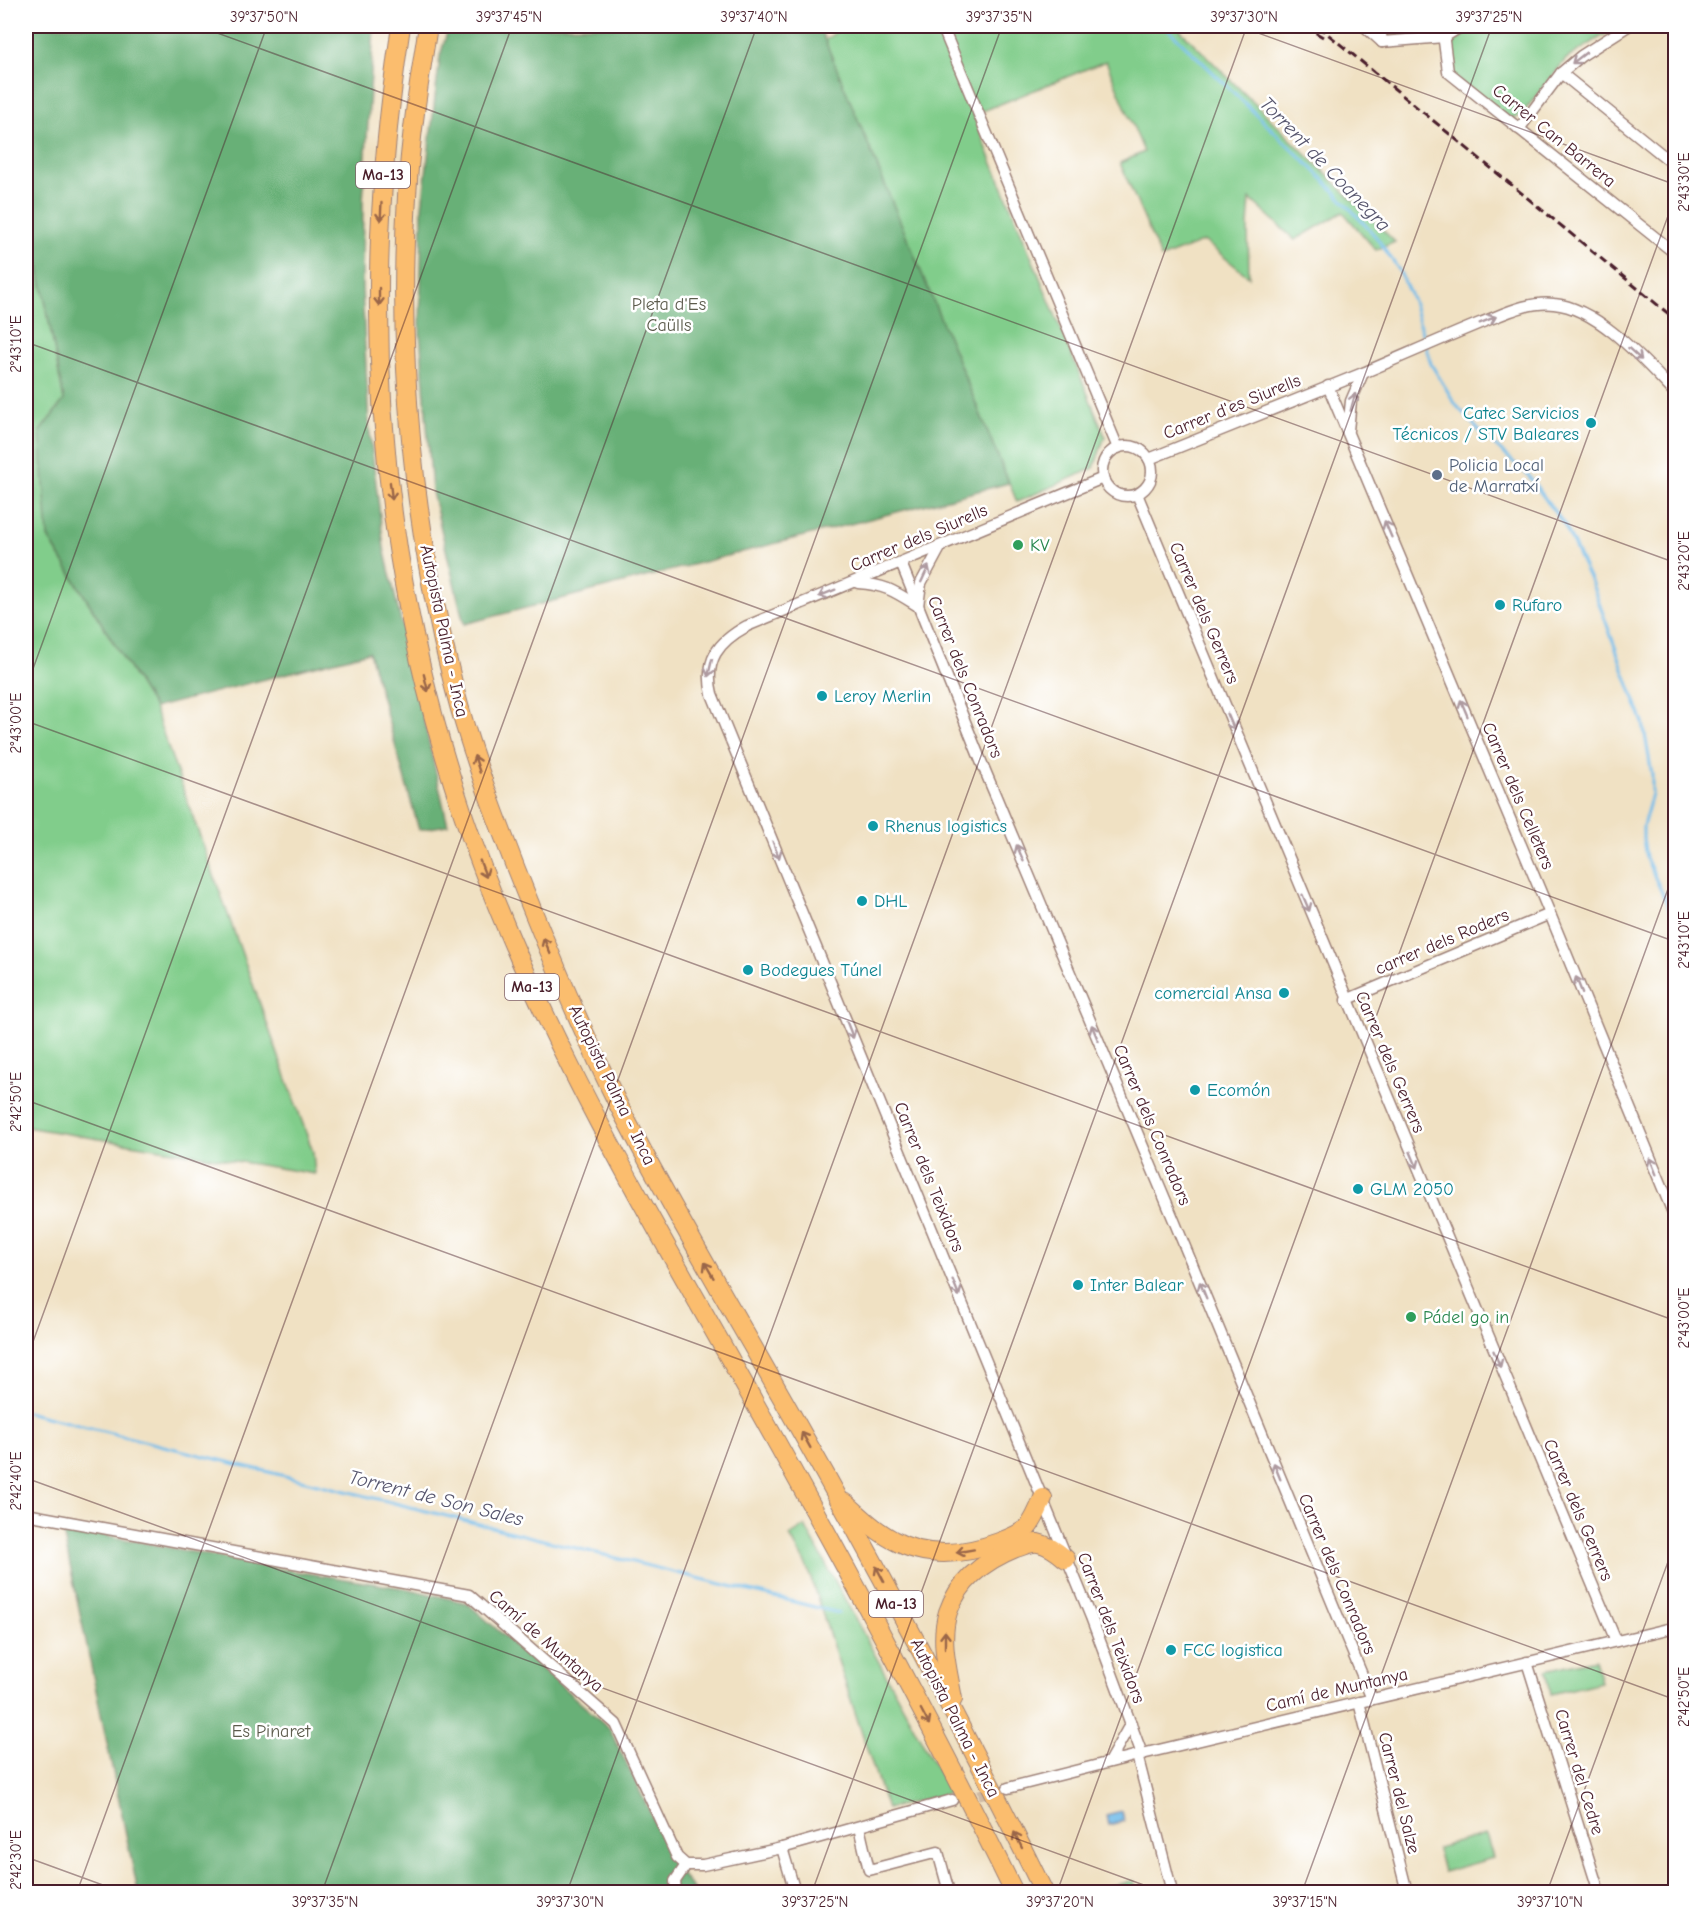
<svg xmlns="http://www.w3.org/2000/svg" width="1701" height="1918" viewBox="0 0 1701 1918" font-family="'Comic Neue',sans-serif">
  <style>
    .green { fill: #81cd8b; stroke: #66765b; stroke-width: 1.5 }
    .forest { fill: #68b077; stroke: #596851; stroke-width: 1.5 }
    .water { fill: #70bcea; stroke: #5d6e8a; stroke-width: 1.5 }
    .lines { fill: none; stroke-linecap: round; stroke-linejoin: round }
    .stream { stroke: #70bcea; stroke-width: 3 }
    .street-tunnel { stroke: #cfbaa5; stroke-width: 10; stroke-dasharray: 10 5; stroke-linecap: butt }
    .street-casing { stroke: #9d8077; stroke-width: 13 }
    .highway-casing { stroke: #9d8077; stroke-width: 20 }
    .street { stroke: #fff; stroke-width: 10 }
    .highway { stroke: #fbbd6e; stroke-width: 18 }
    .rail { stroke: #4a1f2b; stroke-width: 3; stroke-dasharray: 9 4.5; stroke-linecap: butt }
    .oneway { stroke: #ae9aa0 }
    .oneway2 { stroke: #9a6649 }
    .ticks { fill: none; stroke: #4a1f2b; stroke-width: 1.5; stroke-opacity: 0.45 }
    .culture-dot { fill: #0f9aa8; stroke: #fff; stroke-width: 2 }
    .service-dot { fill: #5c6f8a; stroke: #fff; stroke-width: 2 }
    .leisure-dot { fill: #2e9e5b; stroke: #fff; stroke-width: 2 }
    .labels { text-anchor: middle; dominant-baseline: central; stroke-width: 5; stroke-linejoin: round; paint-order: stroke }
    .shield { fill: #fff; stroke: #80626b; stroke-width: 1.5 }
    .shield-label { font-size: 16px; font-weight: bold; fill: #4a1f2b }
    .street-label { font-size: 18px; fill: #4a1f2b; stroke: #fff }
    .park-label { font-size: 18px; fill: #5d5c4d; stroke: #fff }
    .culture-label { font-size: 18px; fill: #0d838f; stroke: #fff; text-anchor: start }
    .service-label { font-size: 18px; fill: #4e5e75; stroke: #fff; text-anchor: start }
    .leisure-label { font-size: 18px; fill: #27864d; stroke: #fff; text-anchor: start }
    .water-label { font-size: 20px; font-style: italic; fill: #57566e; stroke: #fff }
    .neatline { fill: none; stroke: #4a1f2b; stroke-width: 2 }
    .ticks-label { font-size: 15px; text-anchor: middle; fill: #4a1f2b }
  </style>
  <rect width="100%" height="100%" fill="#fff"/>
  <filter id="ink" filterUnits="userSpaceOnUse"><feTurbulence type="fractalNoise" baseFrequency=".0167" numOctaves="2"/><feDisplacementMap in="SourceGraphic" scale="12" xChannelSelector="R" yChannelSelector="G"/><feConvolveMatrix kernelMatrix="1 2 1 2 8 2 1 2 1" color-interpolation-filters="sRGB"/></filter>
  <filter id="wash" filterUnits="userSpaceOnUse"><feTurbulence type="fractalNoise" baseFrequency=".008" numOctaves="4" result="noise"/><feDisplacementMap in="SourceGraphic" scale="24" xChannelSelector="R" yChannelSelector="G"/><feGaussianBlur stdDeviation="1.35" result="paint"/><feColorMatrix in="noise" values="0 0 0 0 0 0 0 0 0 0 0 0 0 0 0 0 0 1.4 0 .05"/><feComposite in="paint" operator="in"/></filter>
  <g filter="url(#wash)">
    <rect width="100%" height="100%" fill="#f0e1c3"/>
    <g class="green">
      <path d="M844,26h332l219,216 -19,8 -33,-38 -48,28 -45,-41 -2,26 1,52 -45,-36 -43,17 -41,-95 24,-11 -38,-91 -133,54 132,321 -11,32 -77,34 -193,-461z"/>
      <path d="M1477,26h141l-52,33 -45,56 -14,5 -59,-48 6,-7 -3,-21z"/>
      <path d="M26,200l38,200 -16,137 106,171 159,444 2,22 -289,-47z"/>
      <path d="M805,1526l145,267 -63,16 -80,-242 -17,-31z"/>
      <path d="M1595,1659l6,23 -50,12 -5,-24z"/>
      <path d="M1486,1834l7,24 -50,14 -6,-24z"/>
      <path d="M1134,1881l2,11h-54z"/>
    </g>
    <g class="forest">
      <path d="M26,26h348l-11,176 -1,85 7,140 15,121 64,277 -29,5 -50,-178 -215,56 -106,-171 -8,-106 24,-31 -38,-200z"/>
      <path d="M449,26h370l190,457 -545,141 -32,-132 -12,-159 2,-126 18,-151z"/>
      <path d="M62,1527l219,42 128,20 58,14 142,125 60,123 16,29 11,12h-558z"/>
    </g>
    <path class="water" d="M1122,1811l2,10 -16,4 -2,-10z"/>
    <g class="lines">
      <g class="stream">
        <path d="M1165,26l160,155 52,57 22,32 14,31 18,63 25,41 27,30 45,40 37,51 27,58 51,139 9,52v19l-9,32v12l3,20 30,65"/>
        <path d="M26,1412l813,201"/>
      </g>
    </g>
  </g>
  <g filter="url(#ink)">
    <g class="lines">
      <path class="street-tunnel" d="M964,1798l35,-8"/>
      <defs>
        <g id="street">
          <path d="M942,26l176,422"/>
          <path d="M1364,26l18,16"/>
          <path d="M1380,26l2,16"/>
          <path d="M1442,26l6,46 228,182"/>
          <path d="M1382,42l62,-5 18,-11"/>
          <path d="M1561,73l115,93"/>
          <path d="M1519,129l42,-56 20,-17 47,-30"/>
          <path d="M1328,386l222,528 126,306"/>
          <path d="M1348,430l3,-29 12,-28"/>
          <circle cx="1127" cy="471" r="25"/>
          <path d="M1149,459c71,-29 143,-57 214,-86 40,-17 78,-34 117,-50 24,-9 48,-22 74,-19 45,4 92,59 122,90"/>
          <path d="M1103,478l-356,148c-29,16 -43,34 -35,68l379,923 51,137"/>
          <path d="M1137,494l479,1147"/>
          <path d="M901,563l77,191 195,464 199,481"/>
          <path d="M858,583c28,2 36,8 60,23l3,-23 20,-37"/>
          <path d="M1346,1000l204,-86"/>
          <path d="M26,1514l443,81 147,129 61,133 9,8h17l79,-17 170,-48"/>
          <path d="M1527,1662l72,230"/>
          <path d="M1359,1702l48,190"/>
          <path d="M1137,1755l35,137"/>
          <path d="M1109,1762l22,-39"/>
          <path d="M1008,1788l134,-34 534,-127"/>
          <path d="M859,1827l10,43 69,-18 11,40"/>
          <path d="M782,1848l13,44"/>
          <path d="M676,1892l-1,-11 11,-16"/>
        </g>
        <g id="highway">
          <path d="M401,26c-13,87 -22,173 -22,261 -2,178 27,358 84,527 68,202 177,385 281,570 94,167 186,336 270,508"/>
          <path d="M428,26c-9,56 -18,113 -21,170 -10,164 6,332 47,491 16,62 39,122 62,182 32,81 66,163 105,241 54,105 115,206 173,309 88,155 171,313 250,473"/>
          <path d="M846,1503c14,13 30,28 47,37 34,19 71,15 106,2 11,-4 21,-8 29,-15 7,-8 11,-19 15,-29"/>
          <path d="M953,1699c-5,-28 -14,-59 -5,-87 11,-32 38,-52 68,-64 7,-2 15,-6 22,-5 11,2 20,9 28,16"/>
        </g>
      </defs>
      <use href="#street" class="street-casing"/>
      <use href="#highway" class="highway-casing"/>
      <use href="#street" class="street"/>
      <use href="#highway" class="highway"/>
      <g class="rail">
        <path d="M1304,26l19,11"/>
        <path d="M1318,26l358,294"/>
      </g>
    </g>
    <defs><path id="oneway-shaft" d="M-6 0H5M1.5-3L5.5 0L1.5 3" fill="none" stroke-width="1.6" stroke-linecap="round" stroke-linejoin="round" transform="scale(1.5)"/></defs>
    <g class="oneway">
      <use href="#oneway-shaft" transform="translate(1579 58) rotate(142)"/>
      <use href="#oneway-shaft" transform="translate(1488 320) rotate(-22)"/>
      <use href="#oneway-shaft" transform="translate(1635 354) rotate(42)"/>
      <use href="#oneway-shaft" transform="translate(1353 402) rotate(-75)"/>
      <use href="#oneway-shaft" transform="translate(1388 529) rotate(-113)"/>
      <use href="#oneway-shaft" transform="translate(925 574) rotate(-65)"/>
      <use href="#oneway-shaft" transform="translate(827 593) rotate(158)"/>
      <use href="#oneway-shaft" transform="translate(710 668) rotate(103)"/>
      <use href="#oneway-shaft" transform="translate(1464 708) rotate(-113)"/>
      <use href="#oneway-shaft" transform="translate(1231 722) rotate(67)"/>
      <use href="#oneway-shaft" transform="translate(776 850) rotate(68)"/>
      <use href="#oneway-shaft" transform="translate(1020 853) rotate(-113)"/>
      <use href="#oneway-shaft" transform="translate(1306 903) rotate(67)"/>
      <use href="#oneway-shaft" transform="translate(1579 985) rotate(-112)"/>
      <use href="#oneway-shaft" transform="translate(850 1030) rotate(68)"/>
      <use href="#oneway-shaft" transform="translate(1095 1033) rotate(-113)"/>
      <use href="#oneway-shaft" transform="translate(1414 1160) rotate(67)"/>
      <use href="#oneway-shaft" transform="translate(1653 1166) rotate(-112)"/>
      <use href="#oneway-shaft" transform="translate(956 1288) rotate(68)"/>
      <use href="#oneway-shaft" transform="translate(1203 1290) rotate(-112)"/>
      <use href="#oneway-shaft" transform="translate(1497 1359) rotate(67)"/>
      <use href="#oneway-shaft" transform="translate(1277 1471) rotate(-112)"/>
    </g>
    <g class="oneway2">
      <use href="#oneway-shaft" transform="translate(381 212) rotate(93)"/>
      <use href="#oneway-shaft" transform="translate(379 297) rotate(90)"/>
      <use href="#oneway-shaft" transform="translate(391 491) rotate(83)"/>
      <use href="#oneway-shaft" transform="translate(426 683) rotate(76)"/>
      <use href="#oneway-shaft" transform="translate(477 764) rotate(-108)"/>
      <use href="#oneway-shaft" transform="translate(483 869) rotate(69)"/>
      <use href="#oneway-shaft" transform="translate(547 946) rotate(-113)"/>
      <use href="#oneway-shaft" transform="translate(709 1270) rotate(-120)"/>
      <use href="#oneway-shaft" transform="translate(806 1440) rotate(-119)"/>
      <use href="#oneway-shaft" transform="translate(965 1551) rotate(170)"/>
      <use href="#oneway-shaft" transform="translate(880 1574) rotate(-118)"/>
      <use href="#oneway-shaft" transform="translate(945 1640) rotate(-90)"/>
      <use href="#oneway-shaft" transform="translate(925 1717) rotate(62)"/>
      <use href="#oneway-shaft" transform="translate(1018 1840) rotate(-116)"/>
    </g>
  </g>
  <path class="ticks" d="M198,26l1478,537M1239,26l437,159M26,342l1650,600M26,688l241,-662M26,721l1650,600M26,1100l1650,600M26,1361l486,-1335M26,1478l1137,414M26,1857l96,35M77,1892l680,-1866M322,1892l680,-1866M567,1892l680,-1866M812,1892l680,-1866M1057,1892l619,-1698M1302,1892l374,-1025M1547,1892l129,-352"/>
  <g class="culture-dot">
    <circle cx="1591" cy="423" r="6"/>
    <circle cx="1500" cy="605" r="6"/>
    <circle cx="822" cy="696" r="6"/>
    <circle cx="873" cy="826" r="6"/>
    <circle cx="862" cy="901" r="6"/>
    <circle cx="748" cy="970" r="6"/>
    <circle cx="1284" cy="993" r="6"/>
    <circle cx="1195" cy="1090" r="6"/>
    <circle cx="1358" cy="1189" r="6"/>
    <circle cx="1078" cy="1285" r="6"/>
    <circle cx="1171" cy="1650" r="6"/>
  </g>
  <circle class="service-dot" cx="1437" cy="475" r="6"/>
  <g class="leisure-dot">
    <circle cx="1018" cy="545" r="6"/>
    <circle cx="1411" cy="1317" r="6"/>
  </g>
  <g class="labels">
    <g class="shield">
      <rect x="356" y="162" width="54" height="26" rx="4.5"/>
      <rect x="505" y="974" width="54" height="26" rx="4.5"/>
      <rect x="869" y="1591" width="54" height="26" rx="4.5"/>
    </g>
    <g class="shield-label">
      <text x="383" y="175">Ma-13</text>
      <text x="532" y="987">Ma-13</text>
      <text x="896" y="1604">Ma-13</text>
    </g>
    <g class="street-label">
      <text transform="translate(1554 136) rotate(39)">Carrer Can Barrera</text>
      <text transform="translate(1232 407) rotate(-22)">Carrer d'es Siurells</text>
      <text transform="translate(919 538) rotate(-23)">Carrer dels Siurells</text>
      <text transform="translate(1204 613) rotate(67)">Carrer dels Gerrers</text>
      <text transform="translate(444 631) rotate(78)">Autopista Palma - Inca</text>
      <text transform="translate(965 677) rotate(68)">Carrer dels Conradors</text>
      <text transform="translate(1518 796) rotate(67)">Carrer dels Celleters</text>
      <text transform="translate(1442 942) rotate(-23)">carrer dels Roders</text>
      <text transform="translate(1390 1062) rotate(67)">Carrer dels Gerrers</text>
      <text transform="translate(612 1085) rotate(64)">Autopista Palma - Inca</text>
      <text transform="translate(1152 1125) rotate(67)">Carrer dels Conradors</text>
      <text transform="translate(929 1177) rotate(68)">Carrer dels Teixidors</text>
      <text transform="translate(1578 1510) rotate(67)">Carrer dels Gerrers</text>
      <text transform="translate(1337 1574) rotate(67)">Carrer dels Conradors</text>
      <text transform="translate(1111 1628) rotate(69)">Carrer dels Teixidors</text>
      <text transform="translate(546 1641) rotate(41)">Camí de Muntanya</text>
      <text transform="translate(1337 1690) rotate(-13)">Camí de Muntanya</text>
      <text transform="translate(955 1718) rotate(63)">Autopista Palma - Inca</text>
      <text transform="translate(1579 1772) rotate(73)">Carrer del Cedre</text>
      <text transform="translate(1399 1793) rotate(76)">Carrer del Salze</text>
    </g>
    <g class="park-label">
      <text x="669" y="304">Pleta d'Es<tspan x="669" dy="21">Caülls</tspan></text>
      <text x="271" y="1731">Es Pinaret</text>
    </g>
    <g class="culture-label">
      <text x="1579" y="413" text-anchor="end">Catec Servicios<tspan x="1579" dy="21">Técnicos / STV Baleares</tspan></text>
      <text x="1512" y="605">Rufaro</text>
      <text x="834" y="696">Leroy Merlin</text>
      <text x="885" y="826">Rhenus logistics</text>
      <text x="874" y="901">DHL</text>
      <text x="760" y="970">Bodegues Túnel</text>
      <text x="1272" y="993" text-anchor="end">comercial Ansa</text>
      <text x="1207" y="1090">Ecomón</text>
      <text x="1370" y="1189">GLM 2050</text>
      <text x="1090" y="1285">Inter Balear</text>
      <text x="1183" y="1650">FCC logistica</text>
    </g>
    <g class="service-label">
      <text x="1449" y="465">Policia Local<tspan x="1449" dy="21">de Marratxí</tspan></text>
    </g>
    <g class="leisure-label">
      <text x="1030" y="545">KV</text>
      <text x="1423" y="1317">Pádel go in</text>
    </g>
    <g class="water-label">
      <text transform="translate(1325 164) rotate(46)">Torrent de Coanegra</text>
      <text transform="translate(436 1498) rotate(14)">Torrent de Son Sales</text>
    </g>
  </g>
  <rect width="1701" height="1918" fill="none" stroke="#fff" stroke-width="66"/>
  <rect x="33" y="33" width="1635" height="1852" class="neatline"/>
  <g class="ticks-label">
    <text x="264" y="22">39°37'50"N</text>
    <text x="509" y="22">39°37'45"N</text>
    <text x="754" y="22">39°37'40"N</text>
    <text x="999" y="22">39°37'35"N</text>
    <text x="1244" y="22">39°37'30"N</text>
    <text x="1489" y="22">39°37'25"N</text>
    <text transform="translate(1684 182) rotate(-90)" y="5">2°43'30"E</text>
    <text transform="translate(16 344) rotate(-90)" y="5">2°43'10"E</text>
    <text transform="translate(1684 561) rotate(-90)" y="5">2°43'20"E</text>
    <text transform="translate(16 723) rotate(-90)" y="5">2°43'00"E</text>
    <text transform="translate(1684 940) rotate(-90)" y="5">2°43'10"E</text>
    <text transform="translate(16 1102) rotate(-90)" y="5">2°42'50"E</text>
    <text transform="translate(1684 1318) rotate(-90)" y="5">2°43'00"E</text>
    <text transform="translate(16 1481) rotate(-90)" y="5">2°42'40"E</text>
    <text transform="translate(1684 1697) rotate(-90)" y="5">2°42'50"E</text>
    <text transform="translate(16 1860) rotate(-90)" y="5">2°42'30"E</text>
    <text x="325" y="1907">39°37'35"N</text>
    <text x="570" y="1907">39°37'30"N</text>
    <text x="815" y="1907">39°37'25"N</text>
    <text x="1060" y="1907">39°37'20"N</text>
    <text x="1305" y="1907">39°37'15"N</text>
    <text x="1550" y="1907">39°37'10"N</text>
  </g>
</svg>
